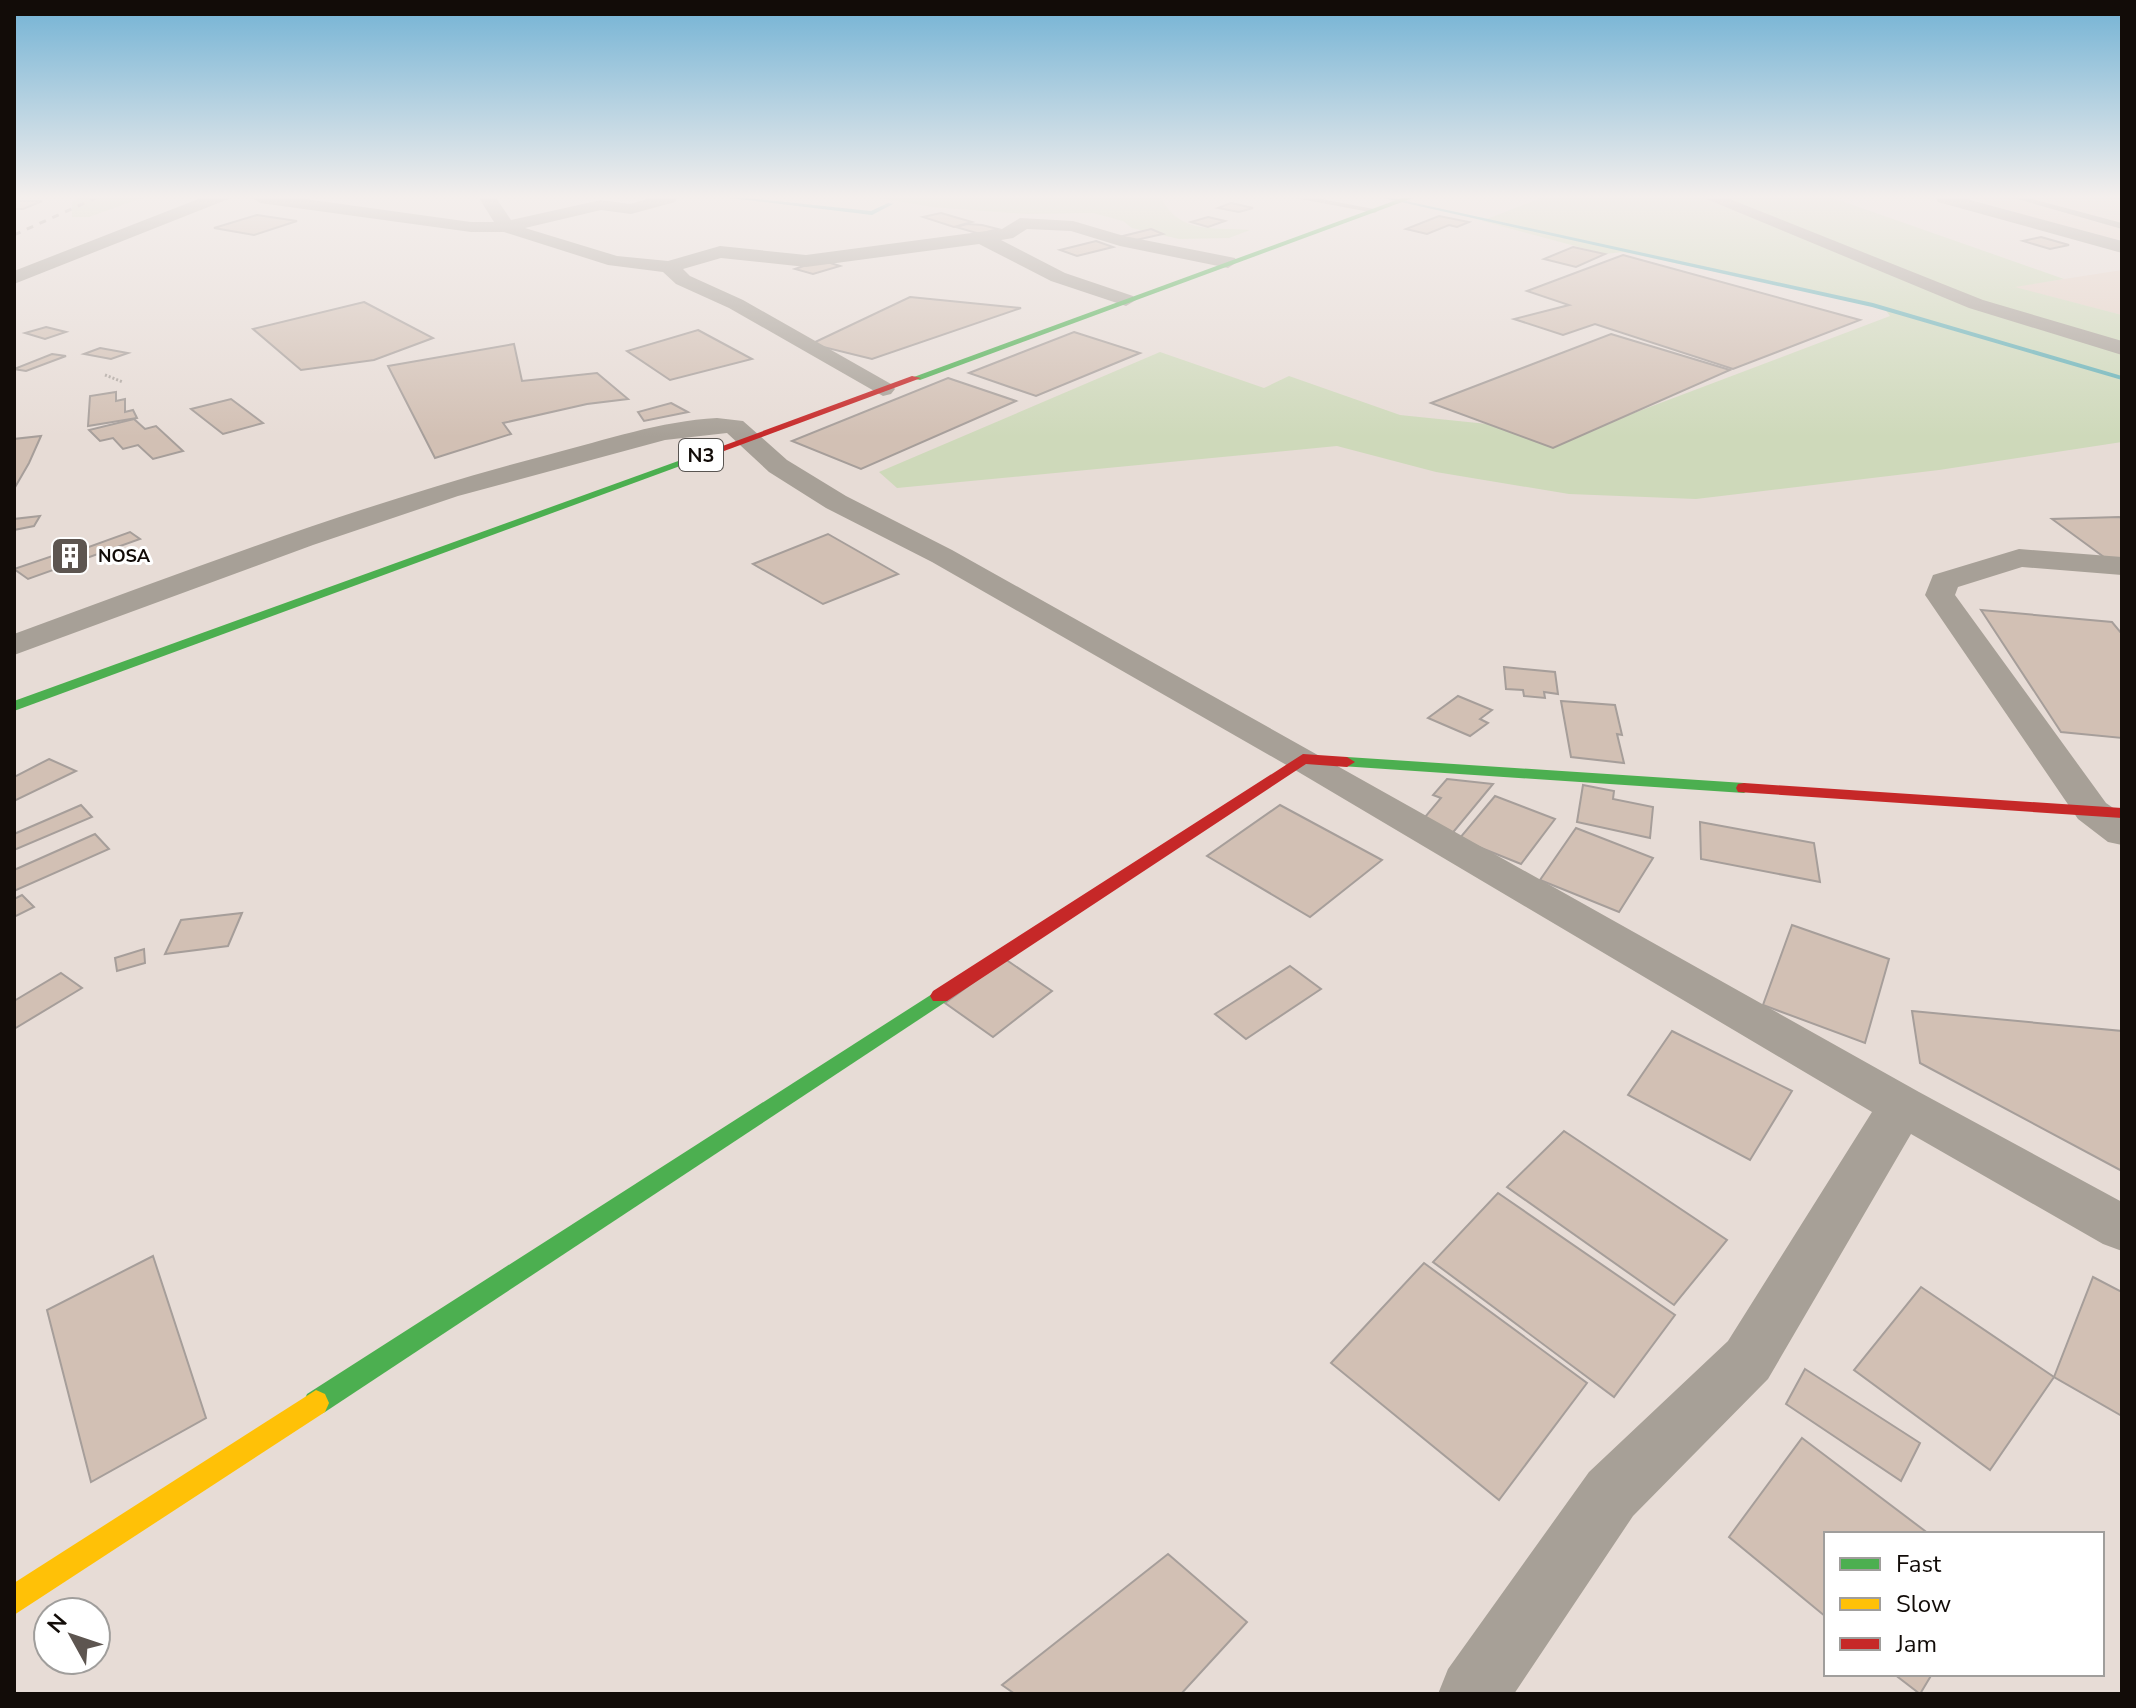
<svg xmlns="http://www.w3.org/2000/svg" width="2136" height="1708" viewBox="0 0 2136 1708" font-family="'Nunito Sans',sans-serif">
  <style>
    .built { fill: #e5d2c6 }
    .green { fill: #ced9ba }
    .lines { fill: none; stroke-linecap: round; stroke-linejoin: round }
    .stream { fill: #62b0b6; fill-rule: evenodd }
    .building { fill: #d2c0b4; stroke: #a69e9a; stroke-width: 2 }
    .path { stroke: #aea6a0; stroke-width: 3; stroke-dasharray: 2 2; stroke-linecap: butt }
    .lane { fill: #a7a097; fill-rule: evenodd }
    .street { fill: #a7a097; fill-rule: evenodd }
    .fast { fill: #4caf50; fill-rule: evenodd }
    .slow { fill: #ffc107; fill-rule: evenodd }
    .jam { fill: #c62828; fill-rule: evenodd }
    .rail { stroke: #a9a09a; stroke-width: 3; stroke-dasharray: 7 7; stroke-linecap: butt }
    .labels { text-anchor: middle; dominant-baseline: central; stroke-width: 6; stroke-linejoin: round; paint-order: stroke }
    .far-poi-label { font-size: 18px; font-weight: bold; fill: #120c08; stroke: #fff; text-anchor: start }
    .shield { fill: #fff; stroke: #595552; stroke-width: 2 }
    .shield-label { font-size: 20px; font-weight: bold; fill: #120c08 }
  </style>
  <rect width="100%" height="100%" fill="#e7dcd6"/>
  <g class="built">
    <path d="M1968,198h154v43l-101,-27z"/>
    <path d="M2122,270v45l-110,-28z"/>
  </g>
  <g class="green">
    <path d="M78,198h64l-53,19h-17v-15z"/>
    <path d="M879,198h282c19,37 54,29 89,32l-21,8 -50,1 -47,-11 -9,-7 -30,-8 -67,1 -94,-7z"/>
    <path d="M1541,198h292l231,81 -49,8 107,28v127l-183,28 -243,29 -127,-5 -133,-22 -99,-26 -440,42 -18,-16 281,-120 104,36 25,-12 111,39 165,17 53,-13 272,-103 -6,-8 -11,-3 -250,-53 -18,2 -123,-33z"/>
  </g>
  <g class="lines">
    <g class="stream">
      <path d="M730,198h17l124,13 17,-8 5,1 -21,11z"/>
      <path d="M1383,198h9l481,105 249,73v4l-250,-73z"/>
    </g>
  </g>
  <g class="building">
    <path d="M42,201l-19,8h-9l3,-8z"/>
    <path d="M1231,203l22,5 -14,4 -21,-4z"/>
    <path d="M941,213l31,9 -18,5 -31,-10z"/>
    <path d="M257,215l40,6 -43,14 -40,-7z"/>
    <path d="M1439,216l30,6 -12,5 -8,-2 -22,9 -21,-5z"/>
    <path d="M1208,217l17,4 -17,6 -17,-5z"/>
    <path d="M967,224l15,1 16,4 -18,5 -24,-7z"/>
    <path d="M1151,229l12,5 -36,8 -12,-4z"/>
    <path d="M2041,237l28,8 -19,4 -27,-8z"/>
    <path d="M1096,241l17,6 -36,9 -17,-6z"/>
    <path d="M1573,247l32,7 -29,13 -32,-8z"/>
    <path d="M1623,255l237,65 -127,49 -138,-45 -32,11 -49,-16 55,-14 -42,-14z"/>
    <path d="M821,260l19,6 -27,8 -18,-5z"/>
    <path d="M910,297l111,11 -149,51 -61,-15z"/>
    <path d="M364,302l69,36 -59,22 -73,10 -48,-41z"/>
    <path d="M46,327l20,5 -21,7 -20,-6z"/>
    <path d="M698,330l54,29 -82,21 -43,-29z"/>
    <path d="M1074,332l66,21 -104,43 -67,-23z"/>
    <path d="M1611,334l119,36 -177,78 -122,-45z"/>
    <path d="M514,344l8,37 75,-8 31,26 -41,5 -84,19 8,11 -76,24 -47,-92z"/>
    <path d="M100,348l28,5 -17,6 -27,-5z"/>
    <path d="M52,354l14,2 -40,15 -12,-2z"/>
    <path d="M948,378l68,23 -155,68 -69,-28z"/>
    <path d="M116,392v9l9,-2v13l8,-2 4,8 -49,8 2,-30z"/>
    <path d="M231,399l32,24 -40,11 -32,-25z"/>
    <path d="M671,403l17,9 -44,9 -6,-9z"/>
    <path d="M134,419l11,10 11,-3 27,25 -30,8 -15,-14 -15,4 -10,-11 -13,3 -11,-11z"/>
    <path d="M41,436l-12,27 -15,26v-50z"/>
    <path d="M40,516l-6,10 -20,4v-11z"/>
    <path d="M2119,517l3,1v41l-14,1 -56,-41z"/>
    <path d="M130,532l10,7 -112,40 -14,-10 56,-19 5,2z"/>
    <path d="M828,534l70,40 -75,30 -70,-40z"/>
    <path d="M1981,610l131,12 10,12v104l-61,-6z"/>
    <path d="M1504,667l51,5 3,22 -14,-2 1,6 -21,-2 -1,-6 -17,-1z"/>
    <path d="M1458,696l34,14 -12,9 8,4 -18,13 -42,-18z"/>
    <path d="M1561,701l54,4 7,30 -5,-1 7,29 -53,-6z"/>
    <path d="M49,759l27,12 -62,30v-24z"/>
    <path d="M1447,779l46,5 -43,52 -30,-13 21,-25 -8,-3z"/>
    <path d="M1583,785l31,6 -1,8 40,8 -3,31 -73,-16z"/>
    <path d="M1495,796l60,23 -34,45 -62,-25z"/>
    <path d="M81,805l11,12 -78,33v-16z"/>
    <path d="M1280,805l102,55 -72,57 -103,-61z"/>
    <path d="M1700,822l114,21 6,39 -119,-23z"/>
    <path d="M1576,828l77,30 -34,54 -79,-32z"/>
    <path d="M95,834l14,15 -95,42v-21z"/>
    <path d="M22,895l12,12 -20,10v-18z"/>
    <path d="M242,913l-14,33 -63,8 16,-34z"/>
    <path d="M1792,925l97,34 -24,84 -102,-38z"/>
    <path d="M144,949l1,14 -28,8 -2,-13z"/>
    <path d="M1005,959l47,32 -59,46 -48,-34z"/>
    <path d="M1290,966l31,23 -75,50 -31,-25z"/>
    <path d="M61,973l21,15 -68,41v-28z"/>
    <path d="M1912,1011l210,20v140l-202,-108z"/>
    <path d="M1672,1031l120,60 -42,69 -122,-65z"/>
    <path d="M1564,1131l163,109 -53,65 -167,-118z"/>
    <path d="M1498,1193l177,122 -61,82 -181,-135z"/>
    <path d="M153,1256l53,162 -115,64 -44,-172z"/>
    <path d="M1424,1263l163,120 -88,117 -168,-137z"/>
    <path d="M2093,1277l29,15v124l-68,-39z"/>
    <path d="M1921,1287l133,90 -64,93 -136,-100z"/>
    <path d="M1805,1369l115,74 -19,38 -115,-77z"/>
    <path d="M1802,1438l127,96h-103v83l-97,-80z"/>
    <path d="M1168,1554l79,68 -66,72h-166l-13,-9z"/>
    <path d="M1894,1674h38l-12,20z"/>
  </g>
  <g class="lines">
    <path class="path" d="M105,375l18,7"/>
    <g class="lane">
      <path d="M1295,198h21l63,12 -4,3z"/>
      <path d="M2014,198h14l94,25v6z"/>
    </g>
    <g class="street">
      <path d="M201,198h30l-217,86v-13z"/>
      <path d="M252,198h46l173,24h23l-15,-24h17l15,22 90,-20 29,4 20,-6h27l-2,4 -44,12 -30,-4 -76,18 92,28 51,5 52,-15 86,9 196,-26 18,-11 53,3 51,15 111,22 2,4 -9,6 -108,-22 -49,-15 -44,-2 -14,9 -12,2 64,33 68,23 3,4 -10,6 -75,-25 -72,-37 -173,23 -85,-9 -38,11 7,7 53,24 148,84 4,5 -4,5 -8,2 -154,-88 -53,-24 -13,-12 -55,-7 -104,-33h-33l-211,-29z"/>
      <path d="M1704,198h23l256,102 139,41v14l-153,-47z"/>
      <path d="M1936,198h27l159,43v12l-184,-51z"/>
      <path d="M717,418l26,3 44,39 59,36 106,54 967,542 203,110v49l-19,-7 -192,-110 -143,245 -135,137 -119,178h-76l10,-25 141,-197 139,-131 144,-229 -582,-345 -358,-205 -106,-54 -57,-36 -42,-39 -62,7 -207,56 -145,49 -299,110v-21c177,-65 354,-133 537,-180 54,-14 110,-33 166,-36z"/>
      <path d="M2019,549l103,8v18l-100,-8 -64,20 -3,8 151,208 16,11v31l-14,-3 -30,-23 -153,-224 8,-20z"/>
    </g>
    <g class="fast">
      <path d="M1402,198h11l-493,182 -9,-2z"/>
      <path d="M681,460l10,2 -677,249v-10z"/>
      <path d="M1347,757l397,26 8,5 -8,5 -403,-27 -2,-4z"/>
      <path d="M940,989l7,2 3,5 -3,5 -622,411 -9,4 -9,-4 -4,-9 4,-9z"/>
    </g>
    <path class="slow" d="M316,1390l9,4 4,9 -4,9 -311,203v-32z"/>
    <g class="jam">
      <path d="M912,376l9,2 -232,86 -10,-2z"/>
      <path d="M1303,754l44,3 8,5 -8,5 -41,-3 -359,237h-14l-3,-5 3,-5z"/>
      <path d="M1744,783l378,25v10l-384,-26 -2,-4 2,-4z"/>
    </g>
    <path class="rail" d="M14,235l82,-37"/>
  </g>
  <linearGradient id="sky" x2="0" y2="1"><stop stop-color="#72b2d4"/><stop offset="0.45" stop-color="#f4efed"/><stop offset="1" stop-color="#f4efed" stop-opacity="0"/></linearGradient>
  <rect width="2136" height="437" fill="url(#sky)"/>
  <defs>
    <symbol id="building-square" viewBox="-11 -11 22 22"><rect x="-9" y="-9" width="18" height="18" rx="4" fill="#5d5550" stroke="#fff"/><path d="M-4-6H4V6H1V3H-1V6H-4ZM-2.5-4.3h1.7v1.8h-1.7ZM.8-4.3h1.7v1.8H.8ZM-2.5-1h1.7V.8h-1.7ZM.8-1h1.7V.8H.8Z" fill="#fff"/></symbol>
  </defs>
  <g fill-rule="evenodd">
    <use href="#building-square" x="48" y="534" width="44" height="44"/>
  </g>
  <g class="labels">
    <g class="far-poi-label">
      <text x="98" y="556">NOSA</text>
    </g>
    <rect class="shield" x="679" y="439" width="44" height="32" rx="6"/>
    <g class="shield-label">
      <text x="701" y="455">N3</text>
    </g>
  </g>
  <rect width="2136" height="1708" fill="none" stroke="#120c08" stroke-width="32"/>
  <rect x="1824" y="1532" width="280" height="144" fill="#ffffff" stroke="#a09e9c" stroke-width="2"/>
  <rect x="1840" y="1558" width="40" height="12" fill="#4caf50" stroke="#a09e9c" stroke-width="2"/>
  <text x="1896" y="1572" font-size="24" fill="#120c08">Fast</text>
  <rect x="1840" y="1598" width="40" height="12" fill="#ffc107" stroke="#a09e9c" stroke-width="2"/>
  <text x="1896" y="1612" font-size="24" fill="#120c08">Slow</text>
  <rect x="1840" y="1638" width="40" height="12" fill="#c62828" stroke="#a09e9c" stroke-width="2"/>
  <text x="1896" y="1652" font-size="24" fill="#120c08">Jam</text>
  <g transform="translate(72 1636) rotate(310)"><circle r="38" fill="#ffffff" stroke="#a09e9c" stroke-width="2"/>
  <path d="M0-6L14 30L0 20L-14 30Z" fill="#5d5550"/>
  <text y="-12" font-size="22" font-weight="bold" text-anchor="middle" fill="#120c08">N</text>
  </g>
</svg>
